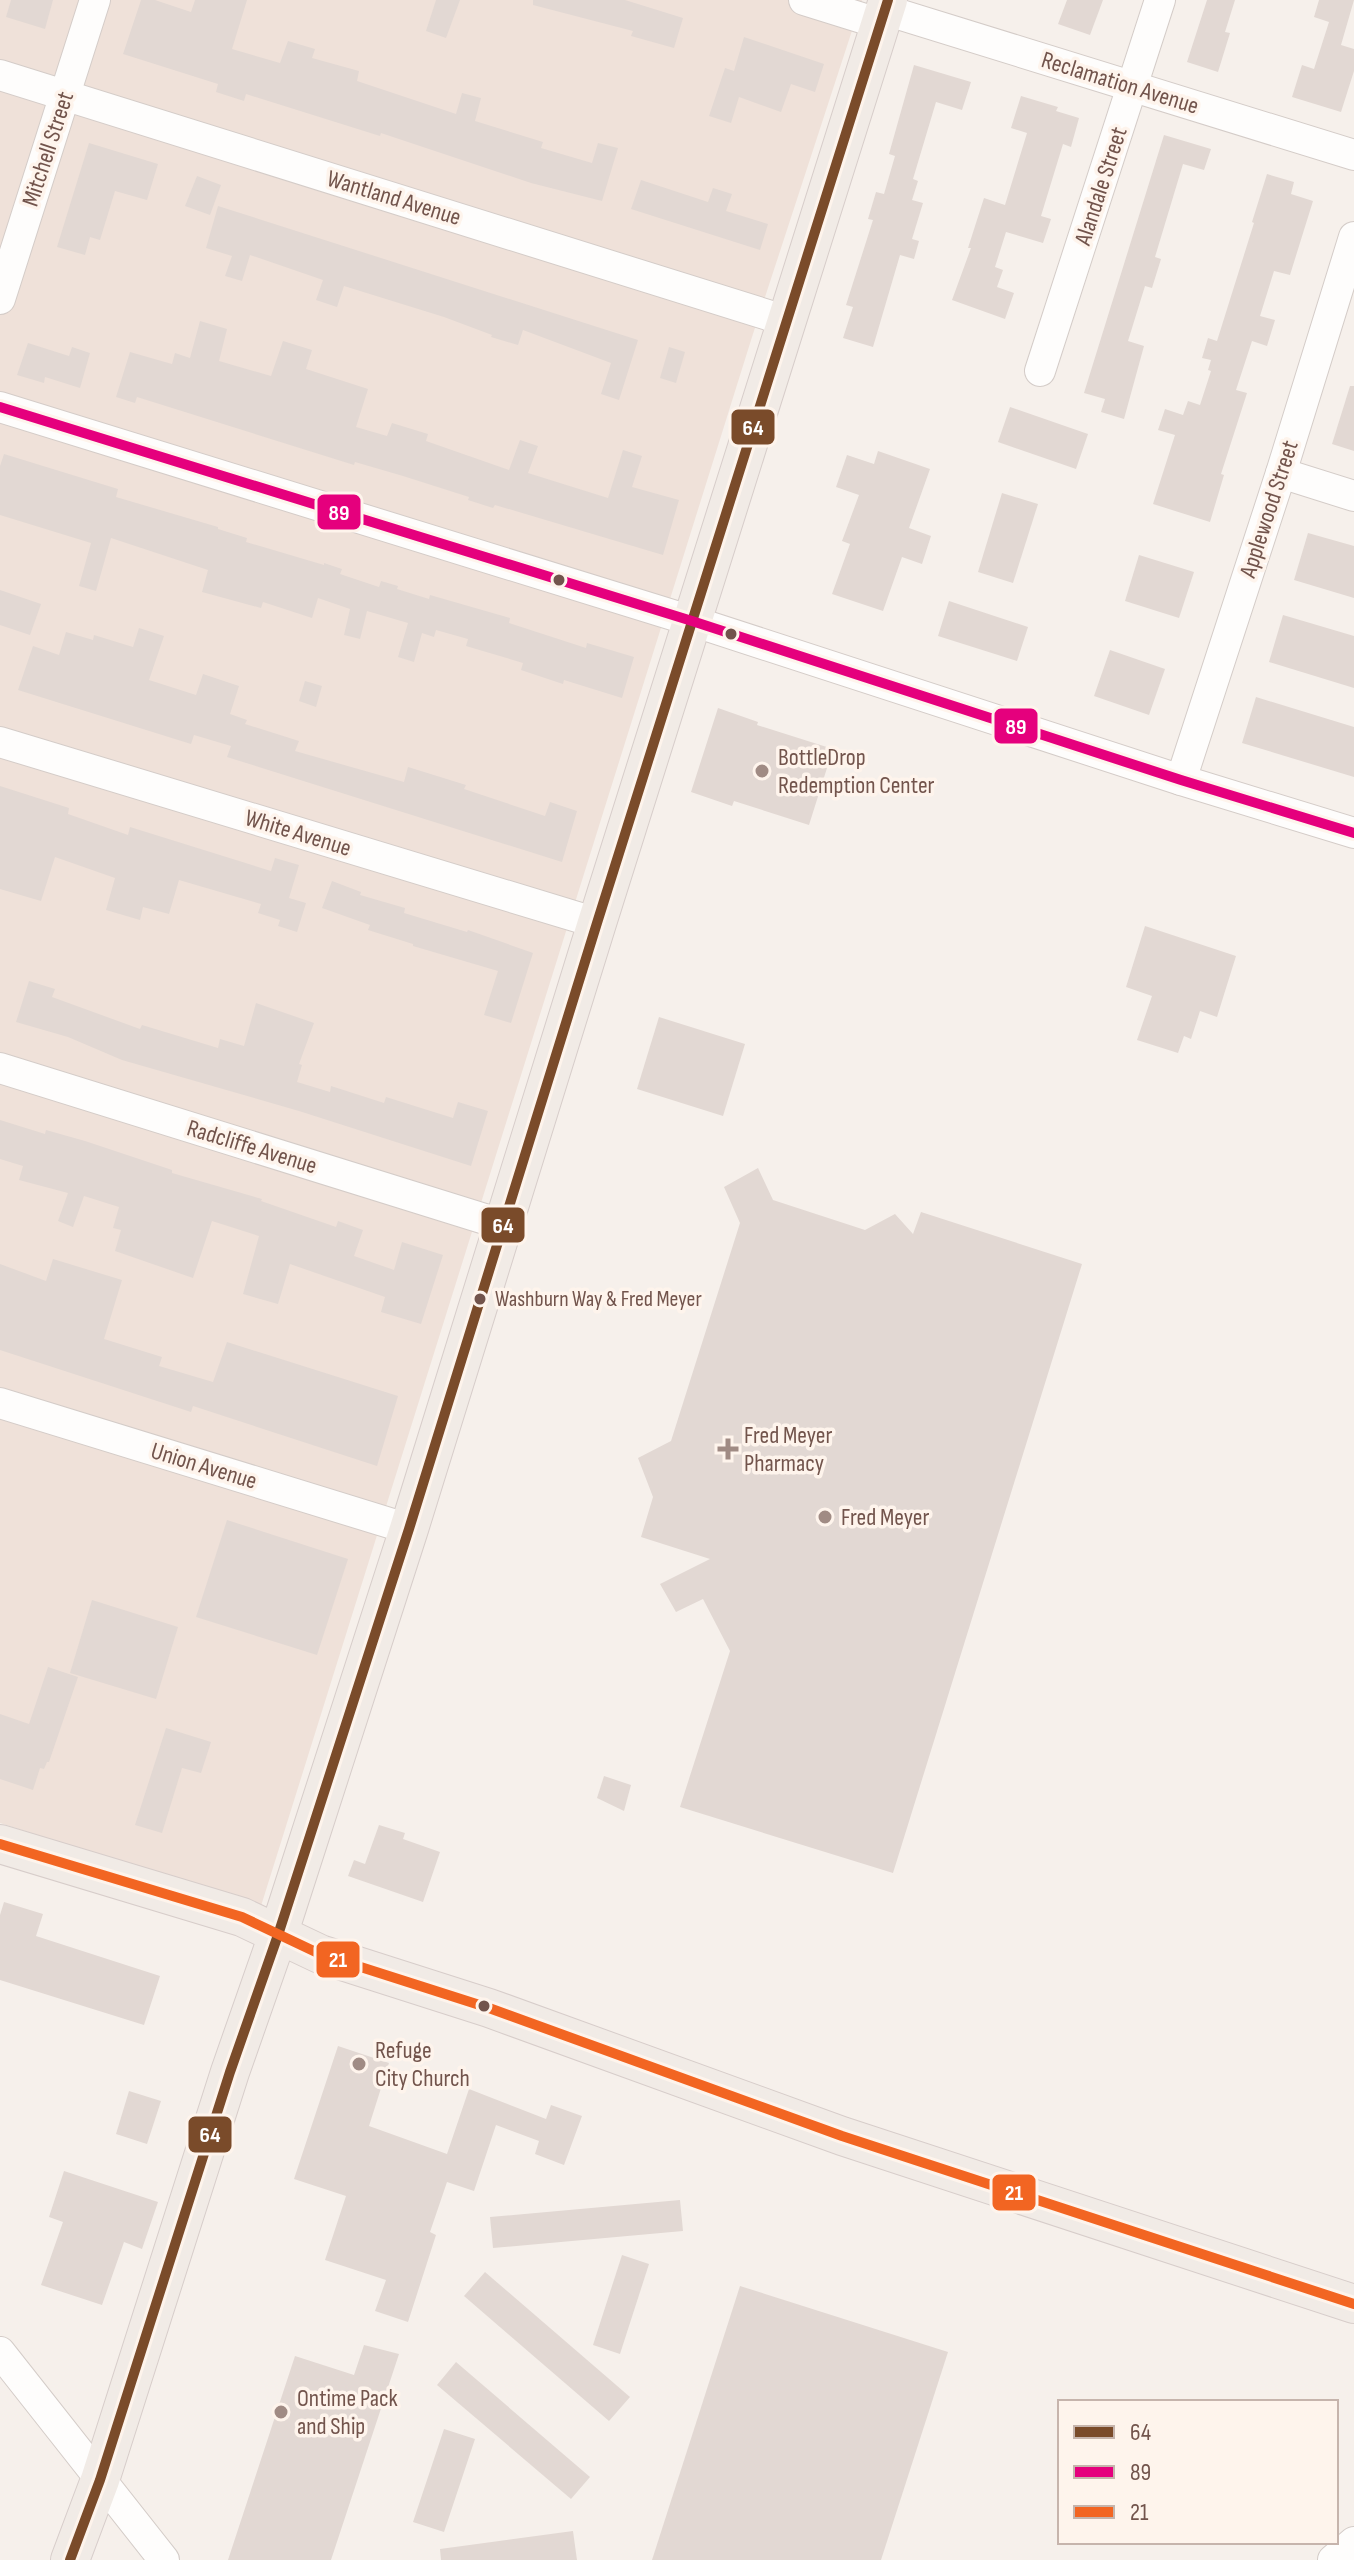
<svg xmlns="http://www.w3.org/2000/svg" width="1354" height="2560" viewBox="0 0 1354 2560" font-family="'Sofia Sans Condensed',sans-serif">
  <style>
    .residential { fill: #efe1d9 }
    .building { fill: #e2d8d3 }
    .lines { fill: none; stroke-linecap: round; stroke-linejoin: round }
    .minor-casing { stroke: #d4ccc8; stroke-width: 32 }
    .major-casing { stroke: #d7cdca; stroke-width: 40 }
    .minor { stroke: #fefdfc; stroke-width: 30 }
    .major { stroke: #f1ebe6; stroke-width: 38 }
    .bus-1-casing { stroke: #fef4ec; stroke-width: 16 }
    .bus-2-casing { stroke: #fef4ec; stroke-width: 16 }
    .bus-3-casing { stroke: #fef4ec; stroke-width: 16 }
    .bus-1 { stroke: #7a4b2a; stroke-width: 10 }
    .bus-2 { stroke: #e5007d; stroke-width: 10 }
    .bus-3 { stroke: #f26522; stroke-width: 10 }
    .bus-dot { fill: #72544c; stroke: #fef4ec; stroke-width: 3 }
    .poi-dot { fill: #a08b84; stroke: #fef4ec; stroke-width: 3 }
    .labels { text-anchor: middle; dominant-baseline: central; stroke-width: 7; stroke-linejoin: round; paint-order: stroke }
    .bus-label { font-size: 22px; fill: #72544c; stroke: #fef4ec; text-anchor: start }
    .street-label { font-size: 24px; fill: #72544c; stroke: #fef4ec }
    .poi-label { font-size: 24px; fill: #72544c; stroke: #fef4ec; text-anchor: start }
    .line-badge { stroke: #fef4ec; stroke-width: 3 }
    .badge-label { font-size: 22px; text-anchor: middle; font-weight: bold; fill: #fff }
  </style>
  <rect width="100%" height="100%" fill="#f6f0eb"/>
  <path class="residential" d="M0,0h862l-110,337 -491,1569 -261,-83z"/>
  <g class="building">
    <path d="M11,0h42l-8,29 -39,-12z"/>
    <path d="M141,0h14l36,12 4,-12h52l-15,49 48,14 8,-22 27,8 -3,9 47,13 -2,10 99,33 6,-21 19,5 -6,23 68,21 -2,6 51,15 6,-20 20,5 -16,53 -71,-18 -150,-50 -1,3 -134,-42 -2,7 -28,-9 2,-8 -95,-30z"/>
    <path d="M436,0h24l-14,38 -20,-7z"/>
    <path d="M533,0h92l58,18 -9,30 -43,-12 2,-5 -100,-26z"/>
    <path d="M1067,0h36l-13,35 -32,-11z"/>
    <path d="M1207,0h28l-10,32 5,1 -12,39 -31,-10z"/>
    <path d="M1319,0h35l-13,45 13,4v22l-13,41 -49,-15 10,-32 12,4 15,-47 -15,-5z"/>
    <path d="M744,37l80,27 -9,28 -24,-8 -10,28 -42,-15 -8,26 -22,-7 16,-48 9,3z"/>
    <path d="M914,65l57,17 -9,28 -26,-8 -23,77 5,2 -6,19 11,3 -11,36 7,2 -5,18 -14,-4 -27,92 -30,-9 10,-31 -7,-2 27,-85 -5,-1 8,-27 8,2 11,-38 -6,-2z"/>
    <path d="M1021,96l37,11 -2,4 23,7 -8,29 -8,-3 -22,72 10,3 -8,24 -37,-11 -11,35 8,3 -6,17 17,6 -9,26 -53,-19 19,-52h-3l16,-50 21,7 22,-72 -16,-5z"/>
    <path d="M1164,135l47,14 -7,21 -21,-6 -28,93 6,2 -9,29 -7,-2 -17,55 16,5 -20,73 -23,-7 4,-13 -21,-6z"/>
    <path d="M89,143l69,21 -11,36 -32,-9 -15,49 -10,-3 -5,18 -28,-8z"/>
    <path d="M1267,174l27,8 -3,12 22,7 -23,74 -16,-4 -14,45 15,4 -8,26 -15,-5 -16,49 11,3 -26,81 3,1 -14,47 -57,-18 22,-69 -17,-5 7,-21 18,6 5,-14 12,4 11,-34 -3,-1 3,-10 -9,-2 6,-20 9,3 37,-118 -2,-1z"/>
    <path d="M197,176l24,9 -11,30 -25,-9z"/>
    <path d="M641,180l67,22 5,-14 19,6 -6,17 42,13 -8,26 -129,-41z"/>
    <path d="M218,206l420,134 -19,60 -18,-6 10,-31 -88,-33 -5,15 -27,-8 1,-2 -48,-18 -100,-31 -7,21 -21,-7 7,-20 -73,-25 -8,26 -17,-5 7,-20 -26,-8z"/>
    <path d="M200,321l27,8 -8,32 52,15 12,-35 29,9 -6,19 62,20 -12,38 31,9 5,-13 36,11 -2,7 83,29 11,-30 18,6 -10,27 80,25 15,-48 19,6 -10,31 47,13 -16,55 -168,-50 -2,3 -25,-8 1,-3 -66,-21 -48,-14 -1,3 -217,-68 -2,6 -19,-6 14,-45 42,12 3,-11 15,5z"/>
    <path d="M28,343l41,13 3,-9 18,6 -10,35 -35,-11 -1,6 -27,-8z"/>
    <path d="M669,347l16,5 -9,31 -16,-5z"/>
    <path d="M1350,386h4v65l-22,-7z"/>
    <path d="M1010,407l78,27 -12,35 -78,-27z"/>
    <path d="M878,451l52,18 -21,59 22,8 -9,28 -20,-7 -19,54 -51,-17 18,-50 -8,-3 17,-46 -23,-8 11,-32 27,9z"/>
    <path d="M4,454l114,35 -2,8 102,30v2l29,9 -1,4 78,23v-2l18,6 -2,5 39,13 2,-6 17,5 -1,3 32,10 1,-4 80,23 -1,5 77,25 1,-5 47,14 -12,41 -58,-18 -1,4 -42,-14 2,-7 -57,-17 2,-7 -32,-9 -2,7 -12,-4 -8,29 -16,-5 10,-34 -41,-12 -7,28 -16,-4 6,-26 -32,-11 -6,20 -49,-16 -2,6 -59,-16 6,-22 -97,-32 -15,53 -17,-5 12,-43 -91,-28v-49z"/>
    <path d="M1002,493l36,11 -25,79 -35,-11z"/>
    <path d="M1308,533l46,13v52l-60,-18z"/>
    <path d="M1139,555l55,17 -15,46 -54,-17z"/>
    <path d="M0,590l41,14 -11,31 -30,-10z"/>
    <path d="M949,601l79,26 -11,34 -79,-25z"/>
    <path d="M1283,615l71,21v52l-85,-26z"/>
    <path d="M139,628l25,8 -15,44 47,15 7,-21 36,12 -9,28 17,6 -2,4 54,17 -4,10 109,31 4,-15 58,18 -2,4 81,27 5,-14 27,9 -15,51 -335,-105 4,-11 -37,-11 -3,9 -173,-54 15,-44 26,9 7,-23 27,8 1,-5 39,12z"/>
    <path d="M1110,650l55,19 -16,46 -55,-19z"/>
    <path d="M305,681l17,5 -6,21 -17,-6z"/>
    <path d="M1256,697l98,30v50l-112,-34z"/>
    <path d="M718,708l40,14 -1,3 76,24 -24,76 -75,-24 -2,5 -41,-14z"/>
    <path d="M0,786l69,22 -1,6 60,21 2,-8 141,44 4,-13 24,7 -10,33 17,5 -9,29 -19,-6 2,-6 -22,-7 3,-9 -82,-24 -10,34 -26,-7 -3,13 -34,-10 9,-32 -60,-21 -14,44 -41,-12z"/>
    <path d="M332,881l29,11 -1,3 45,13 -1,5 63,19 1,-2 65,23 -22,70 -27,-8 14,-44 -85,-25v-2l-45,-14 2,-5 -48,-17z"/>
    <path d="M1145,926l91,30 -19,61 -17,-6 -9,28 -7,-3 -6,17 -41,-13 15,-44 -26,-9z"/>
    <path d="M29,981l26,8 -3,8 88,32 2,-4 76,23 2,-9 24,7 12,-43 58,20 -15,41 3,1 -5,17 33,10 1,-6 53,17 2,-6 67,21 5,-16 30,9 -17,55 -172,-55 -177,-51 -54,-23 -52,-15z"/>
    <path d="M659,1017l86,27 -22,72 -86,-27z"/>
    <path d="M0,1120l45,14 1,-4 39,11 87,29v3l90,26 -1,2 75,26 2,-6 25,9 -9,26 40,14 8,-28 41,13 -22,69 -40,-12 4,-15 -95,-33 -12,40 -35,-10 16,-58 -47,-15 -19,57 -78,-27 6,-21 -8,-2 6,-21 -35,-11 -11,31 -15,-6 10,-28 -49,-13 4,-14 -23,-7z"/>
    <path d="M758,1168l15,32 92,30 30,-16 18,20 8,-22 161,52 -189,609 -213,-66 50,-156 -27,-52 -27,13 -16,-28 50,-25 -69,-22 12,-40 -15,-39 33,-17 69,-218 -16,-36z"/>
    <path d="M53,1259l69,21 -18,59 58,18 -3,9 54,16 14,-40 171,54 -21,70 -184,-60 -2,6 -191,-62v-86l46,17z"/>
    <path d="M227,1520l121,39 -31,96 -121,-38z"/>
    <path d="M92,1600l86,27 -22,72 -86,-26z"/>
    <path d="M48,1667l30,10 -29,85h-2l-3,7 -4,-1 -7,22 -33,-11v-65l29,10z"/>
    <path d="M166,1728l45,14 -10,31 -19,-5 -20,65 -27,-8z"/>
    <path d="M604,1776l27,9 -7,26 -27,-13z"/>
    <path d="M379,1825l26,8 -2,6 37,13 -17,50 -75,-26 6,-16 11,4z"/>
    <path d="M4,1902l39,12 -7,22 124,40 -16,49 -144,-45v-65z"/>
    <path d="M338,2046l51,17 -20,63 78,28 22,-65 77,30 5,-14 31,11 -18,49 -29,-11 4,-13 -43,-16 -22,66 -27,-9 -17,50 6,3 -28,87 -33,-11 11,-31 -61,-20 21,-64 -52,-17z"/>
    <path d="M129,2091l32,10 -14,43 -31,-10z"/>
    <path d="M64,2171l94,31 -16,47 -18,-7 -22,63 -61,-20 22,-63 -14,-5z"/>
    <path d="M680,2200l3,31 -190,17 -3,-31z"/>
    <path d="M622,2255l27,9 -29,90 -27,-9z"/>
    <path d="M485,2272l145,125 -21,24 -145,-125z"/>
    <path d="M740,2286l208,66 -67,208h-229z"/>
    <path d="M364,2345l35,9 -68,206h-103l67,-204 59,19z"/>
    <path d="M456,2362l134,115 -19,22 -134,-114z"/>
    <path d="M444,2429l31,10 -31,93 -31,-10z"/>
    <path d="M573,2531l4,29h-136l-1,-11z"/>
  </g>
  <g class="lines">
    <defs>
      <g id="minor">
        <path d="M804,0l77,24"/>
        <path d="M885,10l469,145"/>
        <path d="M0,75l787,246"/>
        <path d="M0,299l95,-299"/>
        <path d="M1040,371l120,-371"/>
        <path d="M0,407l692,214 489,159 173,53"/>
        <path d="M1281,473l73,23"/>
        <path d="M0,742l597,181"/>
        <path d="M1181,780l100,-307 73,-236"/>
        <path d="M0,1068l504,157"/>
        <path d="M0,1403l409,126"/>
        <path d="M0,2352l164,208"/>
        <path d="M1333,2560l21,-18"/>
      </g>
      <g id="major">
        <path d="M0,1844l242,73 78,37 169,54 353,128 512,168"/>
        <path d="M70,2560l30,-80 130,-408 48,-137 131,-406 188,-606 291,-923"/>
      </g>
    </defs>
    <use href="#minor" class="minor-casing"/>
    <use href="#major" class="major-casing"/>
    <use href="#minor" class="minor"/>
    <use href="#major" class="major"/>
    <defs>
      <path id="bus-1" d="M70,2560l30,-80 130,-408 48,-137 131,-406 188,-606 291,-923"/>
      <path id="bus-2" d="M0,407l692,214 489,159 173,53"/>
      <path id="bus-3" d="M0,1844l242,73 78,37 169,54 353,128 512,168"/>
    </defs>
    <use href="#bus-1" class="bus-1-casing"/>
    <use href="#bus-2" class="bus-2-casing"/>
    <use href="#bus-3" class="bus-3-casing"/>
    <use href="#bus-1" class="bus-1"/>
    <use href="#bus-2" class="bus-2"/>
    <use href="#bus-3" class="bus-3"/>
  </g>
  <g class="bus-dot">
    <circle cx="559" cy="580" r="7"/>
    <circle cx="731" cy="634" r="7"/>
    <circle cx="480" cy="1299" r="7"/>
    <circle cx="484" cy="2006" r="7"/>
  </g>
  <g class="poi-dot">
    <circle cx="762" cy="771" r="8"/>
    <path d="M724 1437h8v8h8v8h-8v8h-8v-8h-8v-8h8z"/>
    <circle cx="825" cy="1517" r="8"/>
    <circle cx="359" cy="2064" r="8"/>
    <circle cx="281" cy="2412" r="8"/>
  </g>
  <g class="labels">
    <g class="bus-label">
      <text x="495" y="1299">Washburn Way &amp; Fred Meyer</text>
    </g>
    <g class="street-label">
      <text transform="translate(1120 83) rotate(17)">Reclamation Avenue</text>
      <text transform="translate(48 149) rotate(-72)">Mitchell Street</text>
      <text transform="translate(1101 186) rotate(-72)">Alandale Street</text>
      <text transform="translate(394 198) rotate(17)">Wantland Avenue</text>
      <text transform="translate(1269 509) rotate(-72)">Applewood Street</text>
      <text transform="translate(298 833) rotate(17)">White Avenue</text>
      <text transform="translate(252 1147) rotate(17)">Radcliffe Avenue</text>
      <text transform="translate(204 1466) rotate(17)">Union Avenue</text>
    </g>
    <g class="poi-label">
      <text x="778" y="757">BottleDrop<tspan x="778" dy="28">Redemption Center</tspan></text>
      <text x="744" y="1435">Fred Meyer<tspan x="744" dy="28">Pharmacy</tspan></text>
      <text x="841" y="1517">Fred Meyer</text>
      <text x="375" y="2050">Refuge<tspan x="375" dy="28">City Church</tspan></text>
      <text x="297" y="2398">Ontime Pack<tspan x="297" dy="28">and Ship</tspan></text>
    </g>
  </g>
  <g class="line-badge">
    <rect x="730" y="408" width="46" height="38" rx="8" fill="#7a4b2a"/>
    <rect x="316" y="493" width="46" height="38" rx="8" fill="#e5007d"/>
    <rect x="993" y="707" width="46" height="38" rx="8" fill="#e5007d"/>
    <rect x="480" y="1206" width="46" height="38" rx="8" fill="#7a4b2a"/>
    <rect x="315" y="1940" width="46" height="39" rx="8" fill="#f26522"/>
    <rect x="187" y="2115" width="46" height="39" rx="8" fill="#7a4b2a"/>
    <rect x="991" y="2173" width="46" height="39" rx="8" fill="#f26522"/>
  </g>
  <g class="badge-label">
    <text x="753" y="435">64</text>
    <text x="339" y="520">89</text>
    <text x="1016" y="734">89</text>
    <text x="503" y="1233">64</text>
    <text x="338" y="1967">21</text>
    <text x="210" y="2142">64</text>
    <text x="1014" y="2200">21</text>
  </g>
  <rect x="1058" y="2400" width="280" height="144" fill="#fef4ec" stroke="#c6b4ac" stroke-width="2"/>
  <rect x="1074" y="2426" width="40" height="12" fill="#7a4b2a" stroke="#c6b4ac" stroke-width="2"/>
  <text x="1130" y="2440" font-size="24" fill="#72544c">64</text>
  <rect x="1074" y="2466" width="40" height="12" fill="#e5007d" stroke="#c6b4ac" stroke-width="2"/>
  <text x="1130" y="2480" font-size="24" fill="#72544c">89</text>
  <rect x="1074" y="2506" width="40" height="12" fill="#f26522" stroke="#c6b4ac" stroke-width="2"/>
  <text x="1130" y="2520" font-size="24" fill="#72544c">21</text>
</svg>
